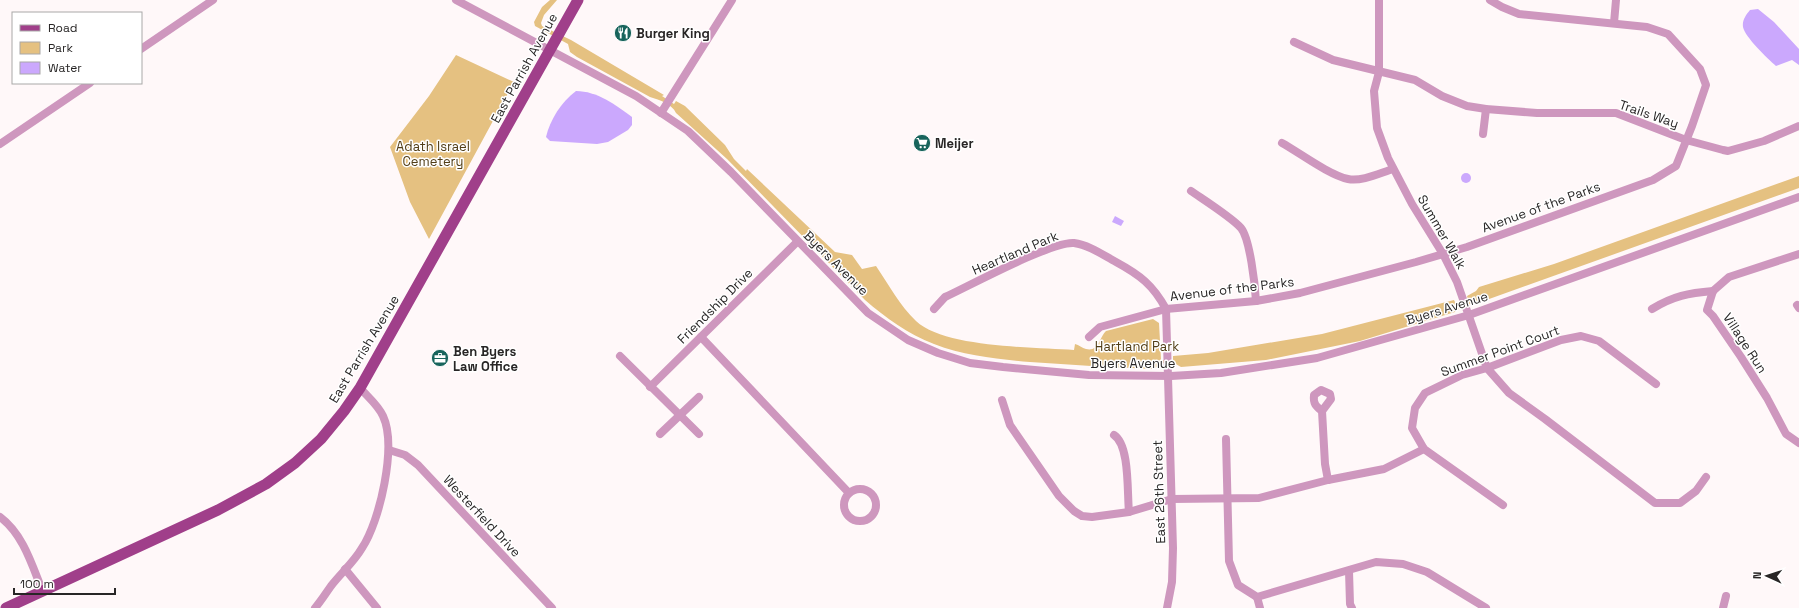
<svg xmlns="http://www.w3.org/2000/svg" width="1799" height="608" viewBox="0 0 1799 608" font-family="'Space Grotesk',sans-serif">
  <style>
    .green { fill: #e5c181 }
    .water { fill: #cba8fd }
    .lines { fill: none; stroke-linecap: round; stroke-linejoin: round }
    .minor { stroke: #ce97be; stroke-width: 8 }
    .major { stroke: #a03f8a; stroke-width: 11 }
    .labels { text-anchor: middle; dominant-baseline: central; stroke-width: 3; stroke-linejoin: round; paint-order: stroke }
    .poi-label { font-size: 13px; font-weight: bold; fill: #282626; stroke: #fff; text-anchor: start }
    .street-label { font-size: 13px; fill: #282626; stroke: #fff }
    .park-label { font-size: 13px; fill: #513d16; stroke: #fff }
  </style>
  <rect width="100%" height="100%" fill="#fff8f9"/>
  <g class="green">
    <path d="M550,0h7l-13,15 -3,8 1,3 29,14 93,55 -2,1 12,8 2,-3 9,5 40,39 9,14 12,12 1,-2 88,83 17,3 10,14 14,-3c13,19 24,40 40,55 29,27 118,26 158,29l1,-6c4,1 7,4 11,5 13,3 13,-11 20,-18l47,-12 6,4 2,37h12v-4l35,-3 114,-19 132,-34 2,4 12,-5 -1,-3 9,-5 3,-4 75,-23 245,-88v12l-321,115c-9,1 -16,2 -23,9l-95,29 -94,19 -85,7 -7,-4h-14l-3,4 -5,2c-41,-2 -81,-4 -122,-7 -33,-3 -65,-6 -96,-18 -26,-10 -48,-26 -69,-44l-138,-141 -51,-46c-4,-9 -16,-13 -26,-16l-73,-40 -7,-5 -2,-8 -33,-18 -1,-4 8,-15z"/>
    <path d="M456,55l58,27 -85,157 -19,-37 -20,-55 39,-51z"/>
  </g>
  <g class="water">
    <path d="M1758,9l16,13 25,27v16l-7,-5 -16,6c-9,-8 -31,-29 -33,-39 -1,-7 3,-12 7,-17z"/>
    <path d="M576,91c21,0 40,14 56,26v8l-4,5 -20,12 -11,2 -47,-3 -4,-4c4,-17 15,-35 30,-46z"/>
    <circle cx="1466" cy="178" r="5"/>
    <path d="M1115,216l9,5 -3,5 -9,-4z"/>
  </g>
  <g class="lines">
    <g class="minor">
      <path d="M456,0l180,96 52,35 43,41 137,141 40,27 30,13 32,10 33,4 86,8 82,1 50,-3 96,-15 152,-43 330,-118"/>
      <path d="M1379,0v72l-5,19 3,37 11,30 24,46 31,50 14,28 30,86 22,25 36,26 110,84h25l16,-12 10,-14"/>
      <path d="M1614,23l2,-23"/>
      <path d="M1294,42l39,18 82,20 27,16 25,10 19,3 51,4h79l70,27 37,10 5,1 36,-10 35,-15"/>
      <path d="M141,49l72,-49"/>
      <path d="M661,113l71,-113"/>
      <path d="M1483,134l3,-25"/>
      <path d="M1282,143c18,10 47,32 66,36 13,3 32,-6 45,-10"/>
      <path d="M0,144l90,-61"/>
      <path d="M1191,191c13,9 40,26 50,37 9,11 14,57 15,73"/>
      <path d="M1799,254l-70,23 -16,14 -6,19 6,6 28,41 26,41 19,36 13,9"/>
      <path d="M1797,305l2,3"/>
      <path d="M934,309l11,-12c24,-11 107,-56 129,-54 15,2 29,12 42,19 24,13 37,23 50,47l7,239 -1,34 -5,26"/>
      <path d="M1652,309c21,-13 37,-16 61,-18"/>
      <path d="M701,337l148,156"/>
      <path d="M1089,337l11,-10 66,-18 90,-8 44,-8 116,-31 51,-15 186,-67 23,-14 16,-40 14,-41 -6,-16 -32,-35 -21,-7 -128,-13 -17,-7 -12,-7"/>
      <path d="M620,356l79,78"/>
      <path d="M650,387l147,-145"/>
      <path d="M1002,400l8,25 49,71 15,15 8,5 10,1 37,-5 43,-13 87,-1 69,-18 56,-11 40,-20"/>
      <path d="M1322,411c-6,-5 -9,-7 -8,-16l7,-5 9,4 1,5 -9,12 3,53 3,16"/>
      <path d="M660,434l39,-37"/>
      <path d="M1114,435c16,10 13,58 15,77"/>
      <path d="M1226,439l3,122 9,24 19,12 119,-35 27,2 24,8 59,36"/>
      <path d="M389,450l16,5 13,10 134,143"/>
      <circle cx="860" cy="505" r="16"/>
      <path d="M1503,505l-79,-56 -12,-21 3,-20 10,-15 37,-18 25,-7 74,-28 20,-4 18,5 57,43"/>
      <path d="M0,517c23,17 32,48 42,73"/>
      <path d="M345,569l32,39"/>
      <path d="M1349,571l1,33 2,4"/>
      <path d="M1257,597l3,11"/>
      <path d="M315,608c6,-7 11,-15 16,-22 10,-13 23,-24 31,-38 18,-27 35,-102 21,-132 -5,-11 -15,-19 -23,-28"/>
      <path d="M1723,608l3,-12"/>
    </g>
    <path class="major" d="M6,608l212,-98 48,-26 29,-21 26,-24 23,-28 16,-23 218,-388"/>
  </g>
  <defs>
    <symbol id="restaurant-disc" viewBox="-11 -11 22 22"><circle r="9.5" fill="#18645c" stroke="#fff"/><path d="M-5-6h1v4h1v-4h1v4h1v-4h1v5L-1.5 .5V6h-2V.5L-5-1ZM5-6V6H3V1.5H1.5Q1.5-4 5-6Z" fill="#fff"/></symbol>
    <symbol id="supermarket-disc" viewBox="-11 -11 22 22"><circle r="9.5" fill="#18645c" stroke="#fff"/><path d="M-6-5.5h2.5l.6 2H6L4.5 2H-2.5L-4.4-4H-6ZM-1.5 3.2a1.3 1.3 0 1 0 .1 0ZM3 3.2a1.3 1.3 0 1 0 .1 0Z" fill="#fff"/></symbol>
    <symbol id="office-disc" viewBox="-11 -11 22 22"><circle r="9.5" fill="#18645c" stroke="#fff"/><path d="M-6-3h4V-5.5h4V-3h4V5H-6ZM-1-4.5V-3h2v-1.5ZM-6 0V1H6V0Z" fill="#fff"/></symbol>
  </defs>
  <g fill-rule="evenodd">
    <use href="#restaurant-disc" x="613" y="23" width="20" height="20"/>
    <use href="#supermarket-disc" x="912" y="133" width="20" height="20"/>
    <use href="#office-disc" x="430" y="348" width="20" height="20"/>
  </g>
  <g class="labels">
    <g class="poi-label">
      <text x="636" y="33">Burger King</text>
      <text x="935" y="143">Meijer</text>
      <text x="453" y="351">Ben Byers<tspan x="453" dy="15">Law Office</tspan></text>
    </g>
    <g class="street-label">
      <text transform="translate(524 68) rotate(-61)">East Parrish Avenue</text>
      <text transform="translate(1649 114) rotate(19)">Trails Way</text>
      <text transform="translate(1541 207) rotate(-20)">Avenue of the Parks</text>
      <text transform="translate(1442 232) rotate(60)">Summer Walk</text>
      <text transform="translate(1015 253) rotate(-23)">Heartland Park</text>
      <text transform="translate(836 263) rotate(45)">Byers Avenue</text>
      <text transform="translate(1232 289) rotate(-7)">Avenue of the Parks</text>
      <text transform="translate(715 306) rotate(-45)">Friendship Drive</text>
      <text transform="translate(1447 308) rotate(-17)">Byers Avenue</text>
      <text transform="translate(1745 343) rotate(57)">Village Run</text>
      <text transform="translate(364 349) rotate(-59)">East Parrish Avenue</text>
      <text transform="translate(1500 351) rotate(-20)">Summer Point Court</text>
      <text x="1133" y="363">Byers Avenue</text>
      <text transform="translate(1159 492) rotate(-92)">East 26th Street</text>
      <text transform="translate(482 516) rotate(47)">Westerfield Drive</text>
    </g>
    <g class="park-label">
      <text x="433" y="146">Adath Israel<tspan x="433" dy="15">Cemetery</tspan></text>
      <text x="1137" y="346">Hartland Park</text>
    </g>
  </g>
  <rect x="12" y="12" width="130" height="72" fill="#ffffff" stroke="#a9a8a8"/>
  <rect x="20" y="25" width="20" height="6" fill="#a03f8a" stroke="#a9a8a8"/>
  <text x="48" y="32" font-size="12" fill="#282626">Road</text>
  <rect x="20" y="42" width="20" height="12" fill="#e5c181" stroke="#a9a8a8"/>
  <text x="48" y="52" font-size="12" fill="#282626">Park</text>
  <rect x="20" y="62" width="20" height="12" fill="#cba8fd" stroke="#a9a8a8"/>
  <text x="48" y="72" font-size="12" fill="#282626">Water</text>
  <g transform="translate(1767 576) rotate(273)" stroke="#ffffff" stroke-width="3" paint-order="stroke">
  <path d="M0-3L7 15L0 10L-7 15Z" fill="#282626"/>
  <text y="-6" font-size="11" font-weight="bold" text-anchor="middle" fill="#282626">N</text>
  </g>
  <path d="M14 588v6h101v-6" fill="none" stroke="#282626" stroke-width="2"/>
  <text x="20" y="588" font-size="12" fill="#282626" stroke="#ffffff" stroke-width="3" paint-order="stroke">100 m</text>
</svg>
